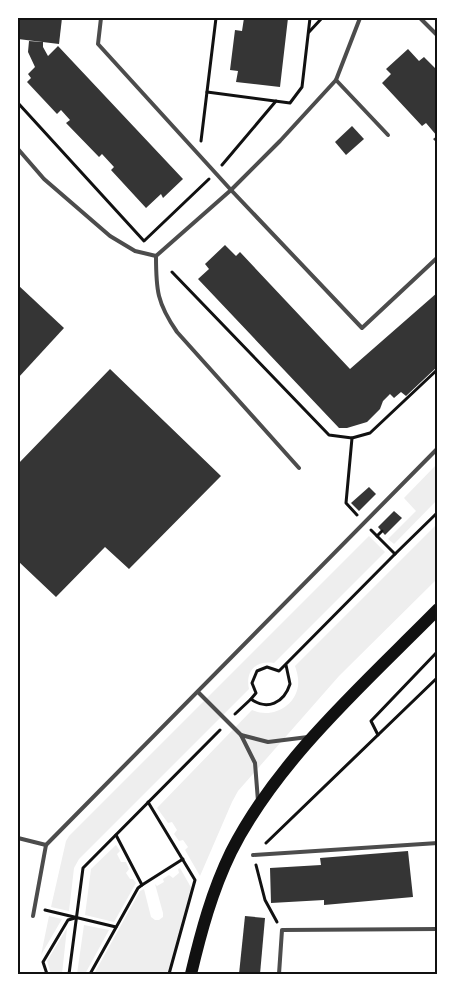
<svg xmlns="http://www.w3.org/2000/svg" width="455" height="992" viewBox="0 0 455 992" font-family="Mulish,sans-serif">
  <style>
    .green { fill: #eee }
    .building { fill: #353535 }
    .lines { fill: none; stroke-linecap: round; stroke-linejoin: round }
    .path { stroke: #111; stroke-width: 3 }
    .service { stroke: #4c4c4c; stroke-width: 4 }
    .primary { stroke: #111; stroke-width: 12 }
    .neatline { fill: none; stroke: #111; stroke-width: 2 }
  </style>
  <rect width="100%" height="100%" fill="#fff"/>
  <g class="green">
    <path d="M437,464v36l-43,44 -6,-5 28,-28 -12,-13z"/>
    <path d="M437,524v55l-98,97 -101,115 -6,11 -32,74 -15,-26 3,-3 -5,-7 -4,1 -5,-7 3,-4 -5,-8 -4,1 -11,-15 95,-98c19,9 43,-3 46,-24 1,-7 -1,-14 -3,-20z"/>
    <path d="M369,536l16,16 -111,111c-18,-3 -29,8 -25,26l-170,170 -5,9 -5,43 -18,-4 15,-66 3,-5z"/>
    <path d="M116,845l4,6 -3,3 4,8h5l3,7 -3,4 4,6h3l3,4 -22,39 -29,-7 6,-46z"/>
    <path d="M180,868l13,23 -24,83h-75l46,-83 4,-2 7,28 4,3h4l4,-3v-4l-8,-29 2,2 7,-4 -1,-3 6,-4 4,3 6,-5 -1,-4z"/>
    <path d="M49,916l13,3 -21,36z"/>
    <path d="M84,925l25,5 -24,44h-8z"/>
    <path d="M67,928l-5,46h-11l-4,-13z"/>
  </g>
  <g class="building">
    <path d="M18,18h44l-3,26 -41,-5z"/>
    <path d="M244,18h44l-8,69 -44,-5 2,-11 -8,-1 5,-40 7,1z"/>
    <path d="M29,41l14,1v5l5,9 10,-10 125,133 -20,19 -2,-4 -15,14 -35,-38 3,-3 -12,-13 -3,3 -33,-34 4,-3 -9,-10 -4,4 -30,-32 4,-4 -3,-4 7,-7 -7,-15z"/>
    <path d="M408,49l11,12 5,-4 14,14 -2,2 2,2v69l-5,-5 4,-3 -11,-13 -4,3 -40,-43 9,-9 -5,-5z"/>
    <path d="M352,126l12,13 -18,16 -11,-13z"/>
    <path d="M225,245l11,11 4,-4 110,117 88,-77v74l-32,30 -5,-4 -7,6 -4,-4 -7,7 -3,8 -13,13 -20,6h-8l-141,-149 11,-10 -4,-5z"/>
    <path d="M18,285l46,43 -46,50z"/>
    <path d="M110,369l111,107 -92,93 -24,-22 -49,50 -38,-36v-97z"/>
    <path d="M369,487l7,7 -17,17 -8,-8z"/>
    <path d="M394,511l8,7 -17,17 -7,-8z"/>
    <path d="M408,851l5,46 -89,8v-5l-53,3 -1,-35 51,-3 -1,-7z"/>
    <path d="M245,916l20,2 -5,56h-21z"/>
  </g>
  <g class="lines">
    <g class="path">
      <path d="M309,32l13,-14"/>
      <path d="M207,92l83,11 12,-16 8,-69"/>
      <path d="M18,103l126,138 65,-62"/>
      <path d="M201,141l15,-123"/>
      <path d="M222,165l54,-64"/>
      <path d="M172,272l157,163 23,3 18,-5 68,-64"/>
      <path d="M352,438l-6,65 11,12"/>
      <path d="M371,530l24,24 43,-42"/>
      <path d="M377,536l5,-5"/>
      <path d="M286,665l4,19c-6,19 -23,27 -39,15l5,-6 -4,-10 5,-12 10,-4 12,4 116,-117"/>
      <path d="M235,714l16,-15"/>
      <path d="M378,735l-7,-14 67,-70"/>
      <path d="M148,802l47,78 -26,94"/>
      <path d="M116,835l26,50 41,-26"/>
      <path d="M266,843l172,-166"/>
      <path d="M256,865l9,35 12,22"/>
      <path d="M45,910l71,17"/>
      <path d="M47,974l-4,-12 25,-42 7,-2"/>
      <path d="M69,974l14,-106 137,-138"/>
      <path d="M90,974l48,-86 4,-3"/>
    </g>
    <g class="service">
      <path d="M101,18l-3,26 133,146 131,138 76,-71"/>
      <path d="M420,18l18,18"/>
      <path d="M336,80l52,55"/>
      <path d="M18,149l26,30 66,57 25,15 21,5"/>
      <path d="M299,468l-122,-136c-20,-29 -21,-42 -21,-76l75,-66 49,-49 56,-61 24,-62"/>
      <path d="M198,692l43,43 14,28 3,38"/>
      <path d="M241,735l27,7 40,-5"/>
      <path d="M18,838l28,7"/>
      <path d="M253,855l185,-12"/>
      <path d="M33,916l13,-71 392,-397"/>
      <path d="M279,974l3,-44 156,-1"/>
    </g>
    <path class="primary" d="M191,974c10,-42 21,-83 40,-122 47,-93 134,-169 207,-243"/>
  </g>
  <rect width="455" height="992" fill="none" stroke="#ffffff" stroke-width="38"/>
  <rect x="19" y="19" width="417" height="954" class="neatline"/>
</svg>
